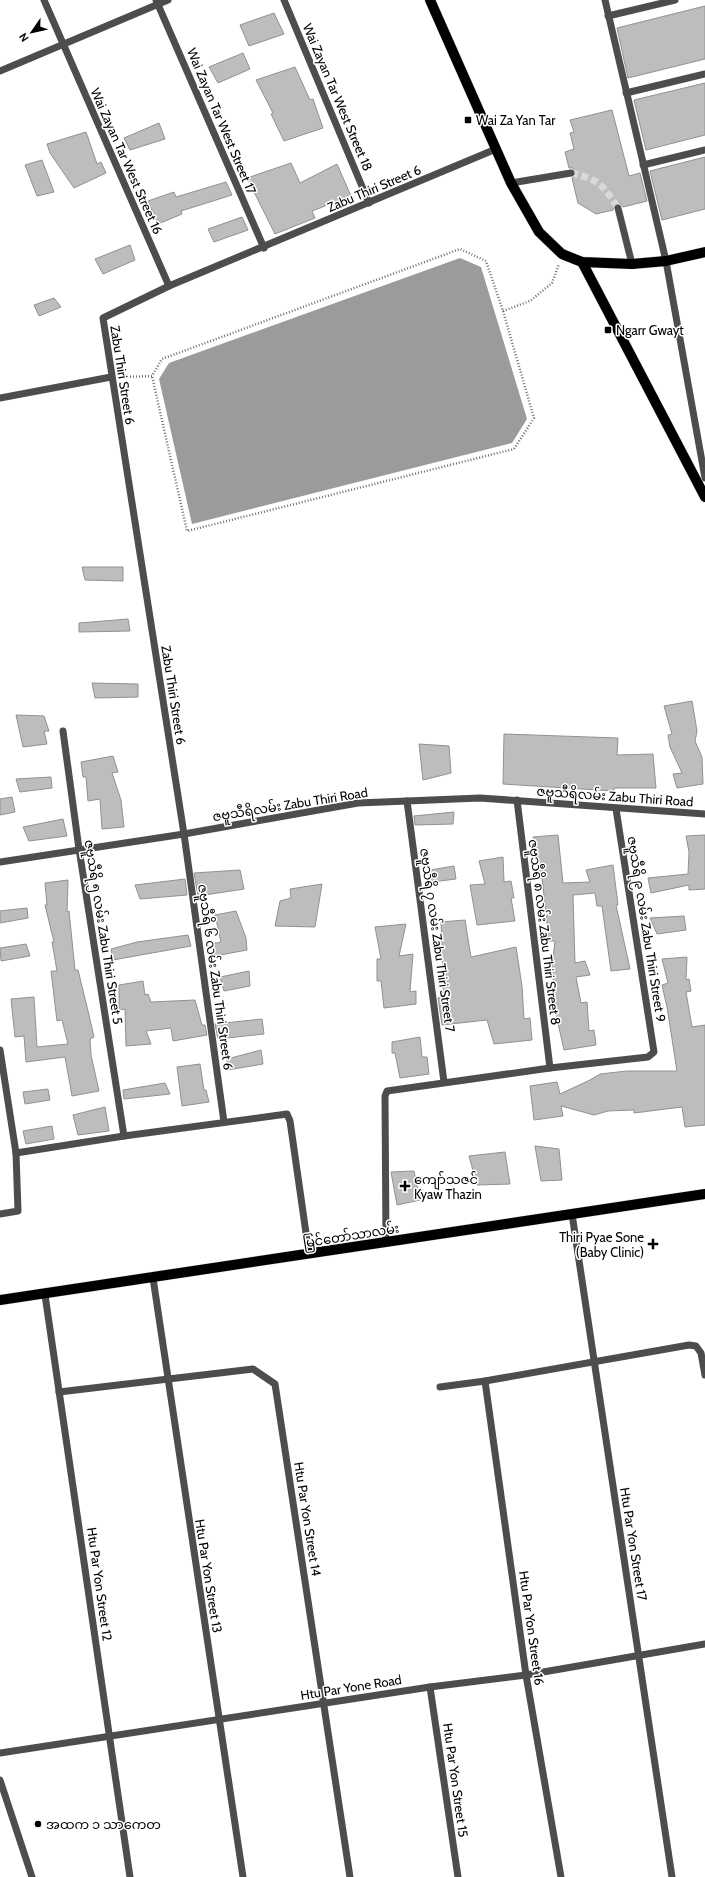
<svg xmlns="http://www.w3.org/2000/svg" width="705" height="1877" viewBox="0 0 705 1877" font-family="Cabin,'Noto Sans Myanmar',sans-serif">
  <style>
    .water { fill: #9b9b9b }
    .building { fill: #bdbdbd; stroke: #919191 }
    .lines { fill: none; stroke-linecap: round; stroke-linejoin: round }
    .minor-tunnel { stroke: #d9d9d9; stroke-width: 7; stroke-dasharray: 7 3.5; stroke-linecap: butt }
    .major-casing { stroke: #dbdbdb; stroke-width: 11 }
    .path { stroke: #6f6f6f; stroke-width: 2.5; stroke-dasharray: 1 2; stroke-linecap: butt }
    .minor { stroke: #4d4d4d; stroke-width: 7 }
    .major { stroke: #000; stroke-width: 10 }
    .poi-dot { fill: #000; stroke: #fff; stroke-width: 1.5 }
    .labels { text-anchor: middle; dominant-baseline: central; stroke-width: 3; stroke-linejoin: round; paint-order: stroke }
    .street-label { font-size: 13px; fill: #000; stroke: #fff }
    .poi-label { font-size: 13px; fill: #000; stroke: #fff; text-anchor: start }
  </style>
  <rect width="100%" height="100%" fill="#fff"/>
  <path class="water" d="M460,258l21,9 46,152 -15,24 -320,81 -33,-145 10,-16z"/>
  <g class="building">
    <path d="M705,6v53l-77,19 -11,-50z"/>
    <path d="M274,13l10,21 -35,12 -9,-21z"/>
    <path d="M243,53l7,16 -32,14 -9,-16z"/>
    <path d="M295,67l15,33 3,-1 10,29 -39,13 -13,-27 2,-1 -17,-33z"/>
    <path d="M705,83v52l-59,15 -12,-50z"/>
    <path d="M612,110l17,66 11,-3 7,28 -24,6 -3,-4h-4l-3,7 -17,4 -18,-11 -6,-25 4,-3v-3l-3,-4h-4l-4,-16 9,-3 -4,-16 4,-1 -4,-12z"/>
    <path d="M159,123l6,16 -35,11 -6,-12z"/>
    <path d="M86,132l11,32 4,-2 5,11 -32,15 -24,-35 -3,-9z"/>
    <path d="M705,157v52l-43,11 -12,-49z"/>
    <path d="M42,160l12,32 -17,4 -12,-31z"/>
    <path d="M291,163l9,20 37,-19 14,32 -39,15 3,7 -40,16 -28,-56z"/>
    <path d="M226,182l6,13 -51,16 1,3 -24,10 -10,-23 26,-9 2,5z"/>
    <path d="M242,217l6,13 -34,12 -6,-13z"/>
    <path d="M130,245l5,15 -32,14 -8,-15z"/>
    <path d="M54,298l7,9 -22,9 -5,-11z"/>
    <path d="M82,567h41v14l-38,-1z"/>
    <path d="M128,619l2,12 -51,1v-9z"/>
    <path d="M92,683l46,1v13l-43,1z"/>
    <path d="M692,701l5,30 -2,10 7,16 1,27 -26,4 -4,-14 9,-1 -12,-26 -2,-12 4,-1 -8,-28z"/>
    <path d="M16,715l28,1 5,15h-5l3,13 -24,3z"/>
    <path d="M504,734l114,4 -1,17 36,-1 3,34h-42v3l-111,-7z"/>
    <path d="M419,744l30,2 2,27 -28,7z"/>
    <path d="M113,756l5,16 -6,1 9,27 3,27 -22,2 -2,-30 -12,2 -2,-24h-3l-2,-15z"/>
    <path d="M51,777l1,11 -32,4 -4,-13z"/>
    <path d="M12,797l3,15 -15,3v-16z"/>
    <path d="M454,812l-1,12 -38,1 -1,-9z"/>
    <path d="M63,819l4,17 -38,5 -6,-14z"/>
    <path d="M558,835l5,48 27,-1 -4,-12 27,-5 5,40h-2l14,64 -19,2 -9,-65h-5l-2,-13 -22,2 2,68 10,-2 5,14 -14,2 5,26 6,-1 2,29 5,-1 2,15 -32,5 -7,-31 -5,-52 3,-26h-6l-7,-63 -3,1 -6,-42z"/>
    <path d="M705,835v54l-16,1v-5l-38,8 -3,-15 40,-4 1,-22 -3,-16z"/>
    <path d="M503,857l1,25 7,-1 3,17h-3l4,23 -38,4 -7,-40 15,-1 -6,-23z"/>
    <path d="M454,866l2,13 -24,3 -2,-12z"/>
    <path d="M240,870l4,19 -46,7 -4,-23z"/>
    <path d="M185,879l2,16 -47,4 -5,-14z"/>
    <path d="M68,880l-1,32 2,-1 6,59h3l11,45 5,22 -4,2 1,16 8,36 -27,5 -7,-39 -39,5 -2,-26 -9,1 -4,-38 23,-2 3,50 31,-3 -6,-24 -5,1 -6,-50h6l-5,-29h2l-9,-37h2l-2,-22z"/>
    <path d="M322,884l-7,43 -40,-1 5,-25 11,-3 -1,-9z"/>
    <path d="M27,908l1,10 -28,5v-12z"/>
    <path d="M236,911l10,27 1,12 -32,6 -3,-12 9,-2 -6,-27z"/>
    <path d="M684,916l2,14 -29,4 -7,-16z"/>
    <path d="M465,920l6,37 45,-10 6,39 2,33 6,-1 2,22 -38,4 -7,-24 -45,5 -4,-27 6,-1 -3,-26h2l-2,-49z"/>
    <path d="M406,924l-7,32 14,-2 -3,38 6,-1v13l-32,4 -3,-27h-4v-22h4l-6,-32z"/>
    <path d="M188,935l3,11 -78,14 -2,-11 26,-7z"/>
    <path d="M26,944l4,12 -29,5 -1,-13z"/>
    <path d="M687,957l-1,23 3,-1 2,12 -5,1 6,35 13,-2v100l-20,2 -3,-20 -48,6v-3l-26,1 -14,4 -33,-9 2,10 -29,4 -4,-34 27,-4 3,12 30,-14 10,-6 27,-3h50l-10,-64 -5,-22 6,-2 -6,-24z"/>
    <path d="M249,971l1,15 -26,5 -4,-14z"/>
    <path d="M143,981l2,14 3,-1 3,8 44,-2 7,25h3l2,10 -34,6 -2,-13 -25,3 5,13 -25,2 -1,-37 -6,1v-25z"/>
    <path d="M262,1019l2,15 -46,5 -3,-15z"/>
    <path d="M420,1037l2,20h5l2,17 -29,4 -5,-25h-3v-11z"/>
    <path d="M261,1050l2,14 -35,6 -1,-11z"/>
    <path d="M200,1064l4,26h2l3,12 -27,4 -5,-39z"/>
    <path d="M165,1083l5,11 -46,5 -1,-9z"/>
    <path d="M48,1089l2,11 -25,4 -2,-12z"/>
    <path d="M105,1107l4,24 -31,4 -5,-20z"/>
    <path d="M52,1126l2,13 -28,5 -3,-13z"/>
    <path d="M535,1146l24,3 3,31 -21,1z"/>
    <path d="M505,1152l5,32 -33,1 -8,-29z"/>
    <path d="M414,1171l6,29 -23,5 -6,-33z"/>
  </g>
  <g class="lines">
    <path class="minor-tunnel" d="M571,173c28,6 32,12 47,35"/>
    <defs>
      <g id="major">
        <path d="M430,0l81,183 28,49 23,22 20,8 50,2 34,-3 39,-9"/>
        <path d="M582,262l123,235"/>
        <path d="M0,1300l705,-106"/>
      </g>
    </defs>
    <use href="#major" class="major-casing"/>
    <g class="path">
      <path d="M503,311l27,-10 22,-18 7,-19"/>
      <path d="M121,377l31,-1 10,-17 298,-110 26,12 17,50 31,107 -20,31 -327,82 -35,-155"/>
    </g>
    <g class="minor">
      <path d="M44,0l125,286"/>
      <path d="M156,0l108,248"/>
      <path d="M284,0l85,203"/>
      <path d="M605,0l61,261 39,217"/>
      <path d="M608,16l67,-16"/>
      <path d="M0,71l168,-71"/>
      <path d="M626,93l79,-19"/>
      <path d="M643,165l62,-15"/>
      <path d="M511,183l60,-10"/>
      <path d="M618,208l14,56"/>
      <path d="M0,398l111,-21"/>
      <path d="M63,731l16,118 45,287"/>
      <path d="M517,800l33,268"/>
      <path d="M407,801l37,281"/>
      <path d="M0,862l184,-28 174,-31 122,-5 225,16"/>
      <path d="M0,1050l16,103 2,58 -18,3"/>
      <path d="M224,1122l-40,-288 -81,-516 66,-32 327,-137"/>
      <path d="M16,1153l108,-17 163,-22 3,7 19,133"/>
      <path d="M572,1214l100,663"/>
      <path d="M386,1242l-1,-146 2,-5 163,-23 98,-11 6,-5 -38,-243"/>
      <path d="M153,1278l90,599"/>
      <path d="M45,1295l85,582"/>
      <path d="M485,1381l41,294 35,202"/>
      <path d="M440,1387l45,-6 204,-36 7,1 5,7 4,22"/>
      <path d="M59,1392l194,-23 22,15 75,493"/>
      <path d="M430,1687l28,190"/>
      <path d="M0,1753l430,-66 96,-12 179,-31"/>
      <path d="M0,1780l32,97"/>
    </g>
    <use href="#major" class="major"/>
  </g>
  <g class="poi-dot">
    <rect x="464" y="116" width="8" height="8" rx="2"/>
    <rect x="604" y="326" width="8" height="8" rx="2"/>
    <path d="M403 1180h4v4h4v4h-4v4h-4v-4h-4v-4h4z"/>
    <path d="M651 1238h4v4h4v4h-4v4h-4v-4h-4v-4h4z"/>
    <circle cx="38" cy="1824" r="4"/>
  </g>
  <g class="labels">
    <g class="street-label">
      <text transform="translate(338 97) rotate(67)">Wai Zayan Tar West Street 18</text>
      <text transform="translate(222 121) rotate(67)">Wai Zayan Tar West Street 17</text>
      <text transform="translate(127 161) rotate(66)">Wai Zayan Tar West Street 16</text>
      <text transform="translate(374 188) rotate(-23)">Zabu Thiri Street 6</text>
      <text transform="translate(123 375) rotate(81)">Zabu Thiri Street 6</text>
      <text transform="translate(174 695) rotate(81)">Zabu Thiri Street 6</text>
      <text transform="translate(615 796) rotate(4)">ဇဗူသီရိလမ်း Zabu Thiri Road</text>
      <text transform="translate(290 804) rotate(-9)">ဇဗူသီရိလမ်း Zabu Thiri Road</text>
      <text transform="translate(647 929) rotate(81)">ဇဗူသီရိ ၉ လမ်း Zabu Thiri Street 9</text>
      <text transform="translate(104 932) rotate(81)">ဇဗူသီရိ ၅ လမ်း Zabu Thiri Street 5</text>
      <text transform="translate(545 932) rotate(83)">ဇဗူသီရိ ၈ လမ်း Zabu Thiri Street 8</text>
      <text transform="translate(438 940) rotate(82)">ဇဗူသီရိ ၇ လမ်း Zabu Thiri Street 7</text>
      <text transform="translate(216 977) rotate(82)">ဇဗူသီရိ ၆ လမ်း Zabu Thiri Street 6</text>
      <text transform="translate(351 1235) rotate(-9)">မြင်တော်သာလမ်း</text>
      <text transform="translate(308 1519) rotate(81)">Htu Par Yon Street 14</text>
      <text transform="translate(634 1544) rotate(81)">Htu Par Yon Street 17</text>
      <text transform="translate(209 1576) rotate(81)">Htu Par Yon Street 13</text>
      <text transform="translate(100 1584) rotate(82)">Htu Par Yon Street 12</text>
      <text transform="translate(532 1628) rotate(82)">Htu Par Yon Street 16</text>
      <text transform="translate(351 1687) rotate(-9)">Htu Par Yone Road</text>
      <text transform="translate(456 1780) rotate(82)">Htu Par Yon Street 15</text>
    </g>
    <g class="poi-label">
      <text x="476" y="120">Wai Za Yan Tar</text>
      <text x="616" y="330">Ngarr Gwayt</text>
      <text x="414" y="1179">ကျော်သဇင်<tspan x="414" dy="15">Kyaw Thazin</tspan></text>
      <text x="644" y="1237" text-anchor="end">Thiri Pyae Sone<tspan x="644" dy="15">(Baby Clinic)</tspan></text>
      <text x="46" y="1824">အထက ၁ သာကေတ</text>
    </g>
  </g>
  <g transform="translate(32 32) rotate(236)" stroke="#ffffff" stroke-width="3" paint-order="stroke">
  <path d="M0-3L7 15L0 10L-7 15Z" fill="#000000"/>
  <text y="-6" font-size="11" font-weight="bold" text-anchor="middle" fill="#000000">N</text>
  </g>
</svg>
